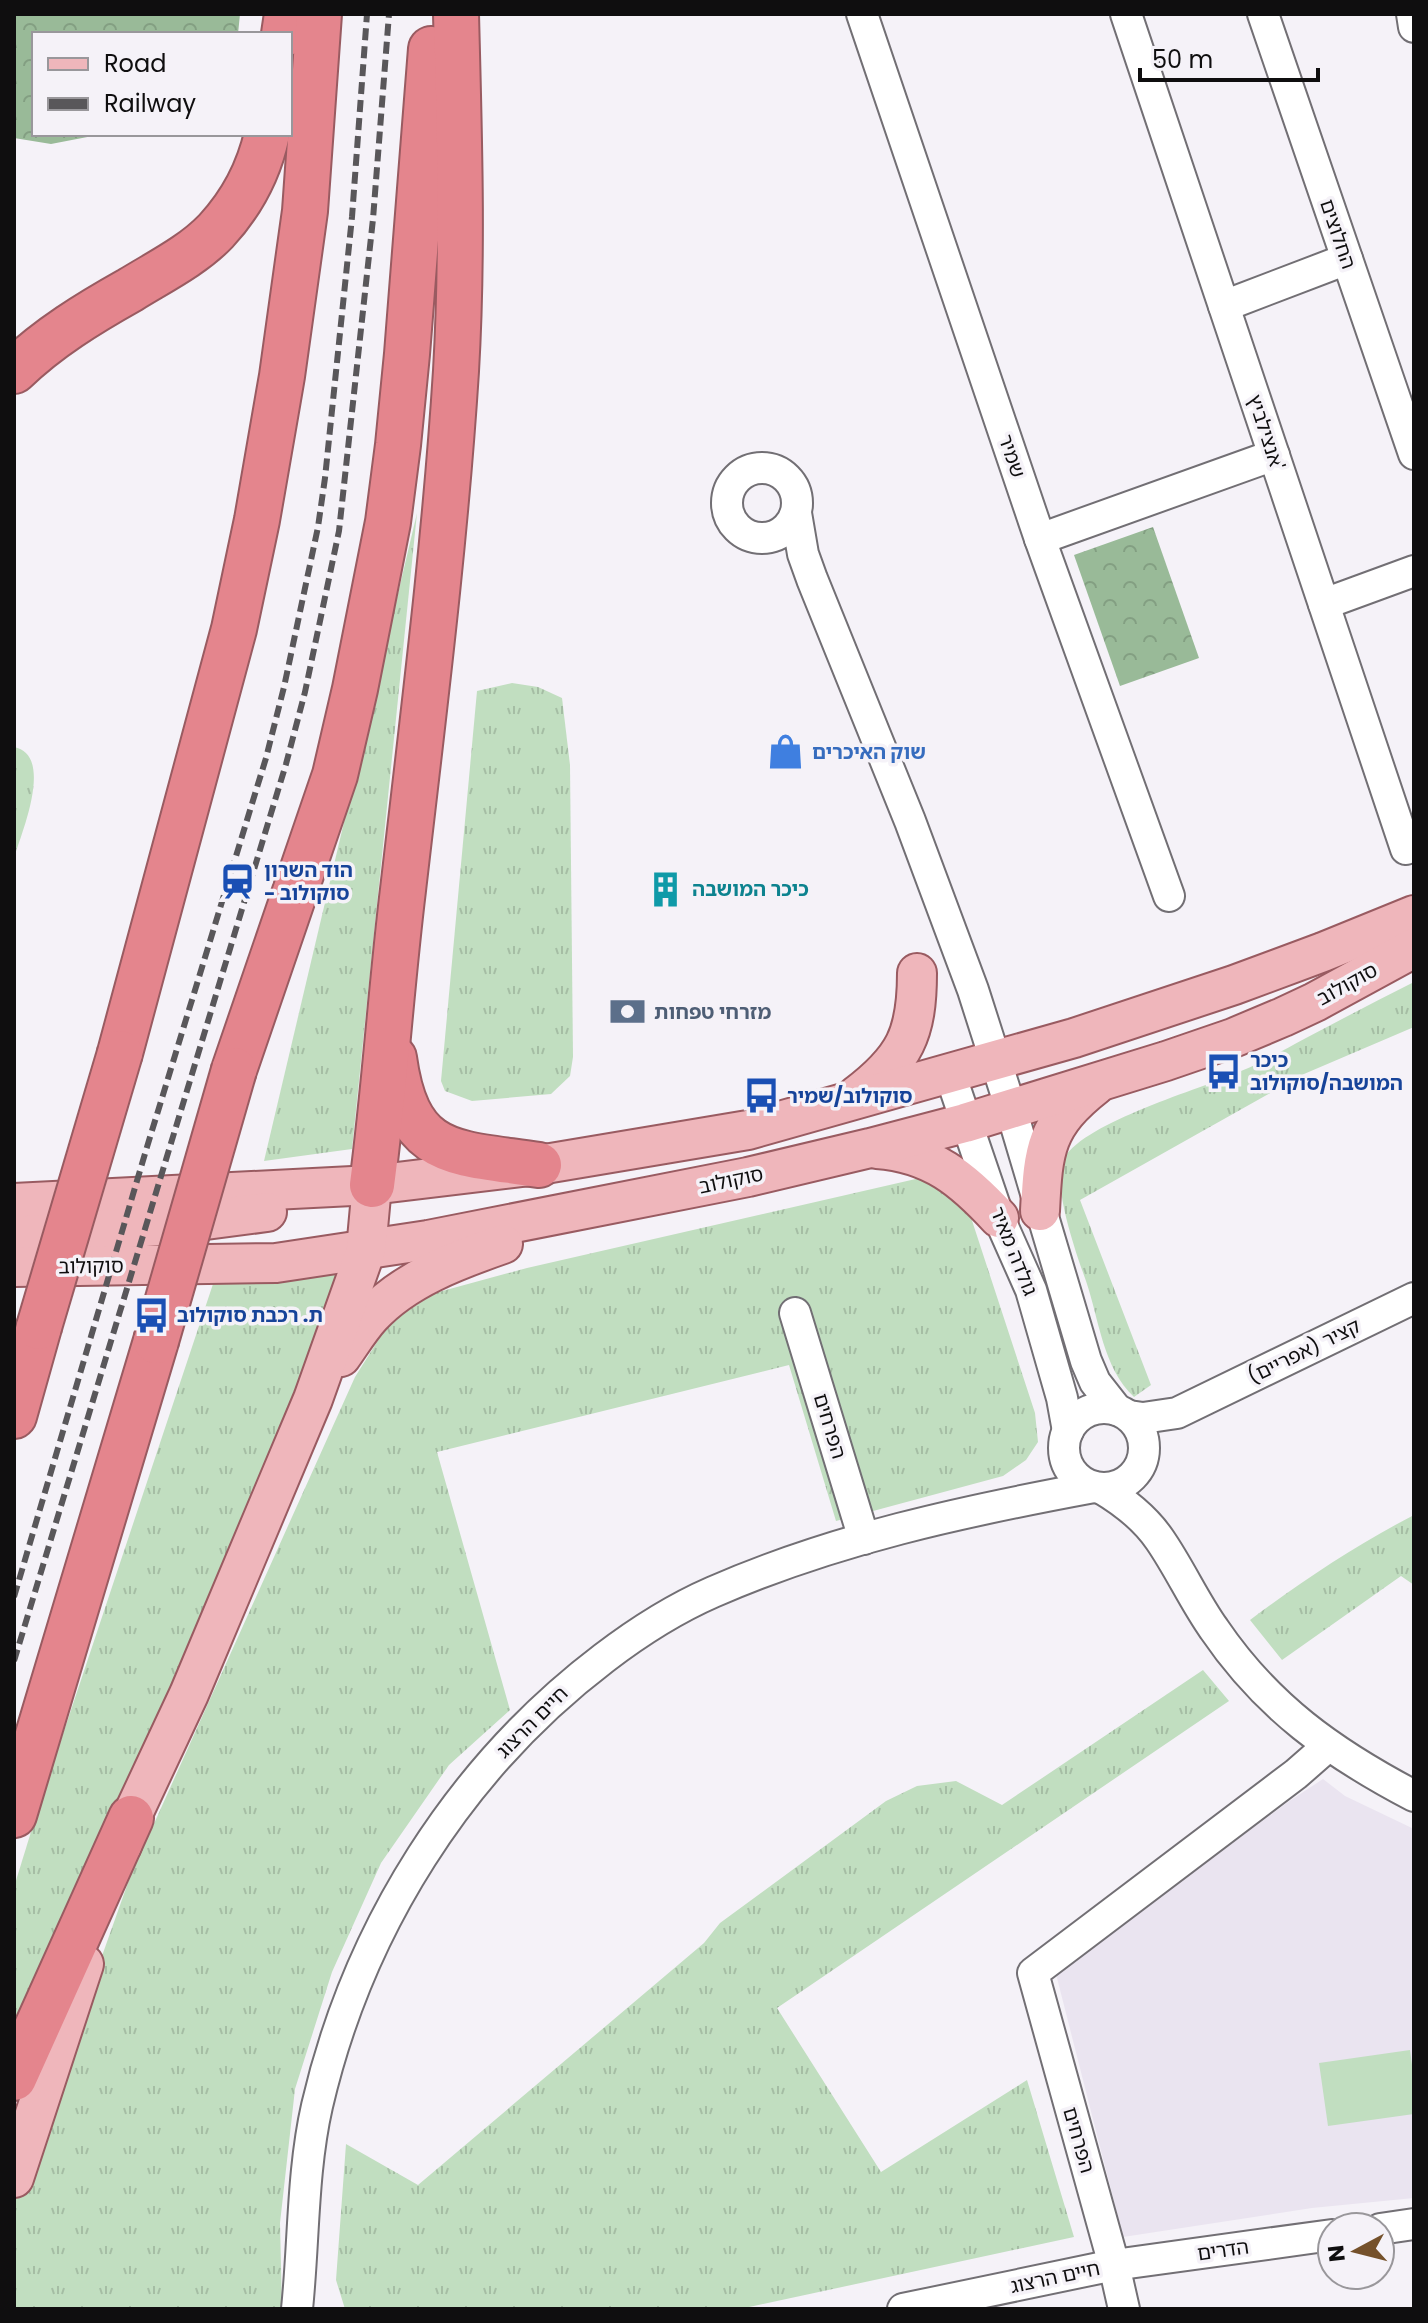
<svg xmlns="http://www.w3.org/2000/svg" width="1428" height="2323" viewBox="0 0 1428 2323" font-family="Poppins,'Noto Sans Hebrew',sans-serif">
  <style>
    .built { fill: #eae4f0 }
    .grass { fill: url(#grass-tufts) }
    .forest { fill: url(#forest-crowns) }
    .pitch { fill: #c1dec0 }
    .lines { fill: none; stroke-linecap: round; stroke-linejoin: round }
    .minor-casing { stroke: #726f74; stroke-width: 34 }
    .major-casing { stroke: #995b61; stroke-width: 42 }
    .highway-casing { stroke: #995b61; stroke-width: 48 }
    .minor { stroke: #fff; stroke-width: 30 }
    .major { stroke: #efb6bb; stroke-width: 38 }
    .highway { stroke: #e4858d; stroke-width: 44 }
    .rail { stroke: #59575a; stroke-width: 6; stroke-dasharray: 12 6; stroke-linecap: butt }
    .highway-bridge-casing { stroke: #995b61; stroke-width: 48; stroke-linecap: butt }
    .highway-bridge { stroke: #e4858d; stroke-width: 44 }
    .labels { text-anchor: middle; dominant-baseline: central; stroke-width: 7; stroke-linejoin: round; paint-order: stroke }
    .street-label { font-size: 20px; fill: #0f0e0f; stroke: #f5f2f8 }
    .shop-label { font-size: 20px; font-weight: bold; fill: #366cbe; stroke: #f5f2f8; text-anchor: start }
    .transit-label { font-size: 20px; font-weight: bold; fill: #164399; stroke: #f5f2f8; text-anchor: start }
    .culture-label { font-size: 20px; font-weight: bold; fill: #0d838f; stroke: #f5f2f8; text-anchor: start }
    .service-label { font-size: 20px; font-weight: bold; fill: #4e5e75; stroke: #f5f2f8; text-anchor: start }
  </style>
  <defs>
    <pattern id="grass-tufts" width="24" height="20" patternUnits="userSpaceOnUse" patternTransform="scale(2)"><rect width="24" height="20" fill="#c1dec0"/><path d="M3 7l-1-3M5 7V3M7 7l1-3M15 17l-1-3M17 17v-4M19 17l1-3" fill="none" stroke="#a5bda4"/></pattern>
    <pattern id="forest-crowns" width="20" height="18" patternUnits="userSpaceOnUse" patternTransform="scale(2)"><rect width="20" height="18" fill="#99ba98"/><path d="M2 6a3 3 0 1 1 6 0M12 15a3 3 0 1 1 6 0" fill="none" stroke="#839f82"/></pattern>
  </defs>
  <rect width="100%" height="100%" fill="#f5f2f8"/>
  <path class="built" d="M1323,1779l22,17 69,33v369l-102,10 -189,29 -67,-263 232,-172z"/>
  <g class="grass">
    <path d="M417,513l-65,636 -88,12z"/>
    <path d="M512,683l26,4 24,11 8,67 3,292 -3,19 -19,18 -79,7 -27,-10 -4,-10 36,-390z"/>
    <path d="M14,747c41,8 7,87 0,111z"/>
    <path d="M1414,982v45l-110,47 -224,126 71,185 -17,12c-31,-29 -35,-78 -48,-116 -9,-25 -36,-101 -22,-123 23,-37 135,-68 177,-87 23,-9 44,-22 65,-33 36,-19 72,-38 108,-56z"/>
    <path d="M920,1178l42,12 73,223 3,29 -12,18 -23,16 -167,45 -47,-156 -352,87 73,258 -61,55 -68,98 -49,109 -37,117 -15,134 2,86h-268v-105l116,-327 225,-500 34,-54 46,-30 92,-25z"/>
    <path d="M339,1266l-34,121 -291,653v-153l25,-81 177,-531z"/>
    <path d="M1414,1515v70l-13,-9 -119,84 -32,-40c52,-39 106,-75 164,-105z"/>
    <path d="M1203,1670l26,31 -452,307 104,164 146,-92 47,157 -334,72h-395l-9,-29 10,-136 72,41 286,-242 16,-20 166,-122 31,-15 39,-5 46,24z"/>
  </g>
  <g class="forest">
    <path d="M14,14h226l-2,20h-204v100h69l-52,10 -37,-6z"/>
    <path d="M1153,527l46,131 -79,28 -46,-131z"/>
  </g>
  <path class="pitch" d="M1410,2050l4,30v34l-86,12 -9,-63z"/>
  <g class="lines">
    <defs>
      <g id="minor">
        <path d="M862,14l178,525 129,357"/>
        <path d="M1126,14l280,835"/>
        <path d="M1263,14l151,440"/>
        <path d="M1412,14l2,13"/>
        <path d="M1224,306l123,-47"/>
        <circle cx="762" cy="503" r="35"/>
        <path d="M796,513l7,41 9,25 98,242 63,169 38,119 75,252 9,21 22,28"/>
        <path d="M1040,539l234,-84"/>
        <path d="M1324,604l90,-33"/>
        <path d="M950,1074l49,144 32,72 31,108 6,33"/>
        <path d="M795,1313l69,226"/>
        <circle cx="1104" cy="1448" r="40"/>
        <path d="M1129,1416l14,2 34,-5 237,-115"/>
        <path d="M1101,1488c22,13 44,30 59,52 20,29 34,61 54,89 53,78 118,124 200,167"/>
        <path d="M1380,2229l34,-5"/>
        <path d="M297,2309c7,-67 5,-137 20,-203 41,-177 142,-338 287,-448 34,-26 70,-49 109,-66 121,-53 251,-81 381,-105"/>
        <path d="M903,2309l211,-44 218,-30"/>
        <path d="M1124,2309l-10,-44 -81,-292 263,-199 32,-28"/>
      </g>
      <g id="major">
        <path d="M856,1096c49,-37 61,-62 61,-123"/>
        <path d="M877,1149c55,4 86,30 122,69"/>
        <path d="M14,1203l358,-18 167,-20 209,-35 326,-92 160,-53 89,-33 91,-37"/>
        <path d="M1040,1211c3,-62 5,-86 56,-126"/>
        <path d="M14,1236l146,-10 107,-14"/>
        <path d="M14,1267l262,-4 152,-23 320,-63 122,-29 95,-25 201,-62 67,-23 50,-21 32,-15 99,-54"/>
        <path d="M341,1357c10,-14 19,-29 30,-41 34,-37 86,-56 132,-72"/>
        <path d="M122,1845l9,-27 58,-124 124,-295 53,-149 6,-65"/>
        <path d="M14,2178l70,-214"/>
      </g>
      <g id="highway">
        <path d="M284,34l3,-20"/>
        <path d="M14,371c34,-33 75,-58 116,-81 29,-18 62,-34 86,-59 25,-27 43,-61 51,-97"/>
        <path d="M120,1053l114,-424 23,-109 25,-144 23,-165 14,-197"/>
        <path d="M394,1058c14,101 60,94 145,107"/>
        <path d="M234,1070l101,-295 20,-86 33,-167 10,-77 9,-91 24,-305"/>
        <path d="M372,1185c13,-98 19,-197 31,-295 20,-173 42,-345 53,-519 7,-119 3,-238 0,-357"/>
        <path d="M14,1416l25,-89"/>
        <path d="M14,1815l142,-474"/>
        <path d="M14,2078l117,-260"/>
      </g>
    </defs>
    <use href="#minor" class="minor-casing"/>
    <use href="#major" class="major-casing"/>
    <use href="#highway" class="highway-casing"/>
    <use href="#minor" class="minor"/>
    <use href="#major" class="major"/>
    <use href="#highway" class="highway"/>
    <g class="rail">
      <path d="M14,1597l133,-450 119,-389 18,-71 34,-160 7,-49 27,-261 15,-203"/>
      <path d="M14,1661l272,-897 19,-72 34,-161 34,-312 16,-205"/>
    </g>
    <defs>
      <g id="highway-bridge">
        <path d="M39,1327l81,-274"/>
        <path d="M156,1341l78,-271"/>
      </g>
    </defs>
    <use href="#highway-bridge" class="highway-bridge-casing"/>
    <use href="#highway-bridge" class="highway-bridge"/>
  </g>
  <defs>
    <symbol id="shop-bare" viewBox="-9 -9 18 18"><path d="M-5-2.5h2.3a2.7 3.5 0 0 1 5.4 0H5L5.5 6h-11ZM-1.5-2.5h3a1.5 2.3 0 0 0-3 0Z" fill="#3f7fe0" stroke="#f5f2f8" stroke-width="2.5" paint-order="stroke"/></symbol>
    <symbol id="station-bare" viewBox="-9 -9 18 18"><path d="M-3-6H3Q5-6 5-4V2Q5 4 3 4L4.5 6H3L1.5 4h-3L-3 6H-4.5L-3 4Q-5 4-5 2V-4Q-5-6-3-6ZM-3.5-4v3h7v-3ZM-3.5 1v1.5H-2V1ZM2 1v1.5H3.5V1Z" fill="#1a4fb4" stroke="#f5f2f8" stroke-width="2.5" paint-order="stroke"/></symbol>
    <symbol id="building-bare" viewBox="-9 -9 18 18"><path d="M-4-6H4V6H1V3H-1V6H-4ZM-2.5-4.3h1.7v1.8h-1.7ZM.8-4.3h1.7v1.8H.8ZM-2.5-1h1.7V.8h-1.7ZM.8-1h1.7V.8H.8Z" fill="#0f9aa8" stroke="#f5f2f8" stroke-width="2.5" paint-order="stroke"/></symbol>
    <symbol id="bank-bare" viewBox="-9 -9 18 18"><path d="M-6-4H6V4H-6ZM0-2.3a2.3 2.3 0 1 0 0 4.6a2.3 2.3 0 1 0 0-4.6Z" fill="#5c6f8a" stroke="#f5f2f8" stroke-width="2.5" paint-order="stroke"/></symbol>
    <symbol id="bus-bare" viewBox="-9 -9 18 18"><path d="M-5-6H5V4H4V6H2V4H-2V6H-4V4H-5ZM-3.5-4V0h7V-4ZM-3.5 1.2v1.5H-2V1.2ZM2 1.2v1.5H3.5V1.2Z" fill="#1a4fb4" stroke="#f5f2f8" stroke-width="2.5" paint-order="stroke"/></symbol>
  </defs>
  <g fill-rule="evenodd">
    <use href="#shop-bare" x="760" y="726" width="51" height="51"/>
    <use href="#station-bare" x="212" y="856" width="51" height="51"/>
    <use href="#building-bare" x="640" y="864" width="51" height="51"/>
    <use href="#bank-bare" x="602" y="986" width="51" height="51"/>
    <use href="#bus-bare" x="1198" y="1046" width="51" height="51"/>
    <use href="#bus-bare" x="736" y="1070" width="51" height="51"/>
    <use href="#bus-bare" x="126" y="1290" width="51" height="51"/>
  </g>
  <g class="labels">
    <g class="street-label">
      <text transform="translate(1338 234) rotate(71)">החלוצים</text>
      <text transform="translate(1266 432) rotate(72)">אנצילביץ'</text>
      <text transform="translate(1012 456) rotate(71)">שמיר</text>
      <text transform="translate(1347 984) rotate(-29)">סוקולוב</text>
      <text transform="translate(731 1180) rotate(-12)">סוקולוב</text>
      <text transform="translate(1014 1251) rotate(68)">גולדה מאיר</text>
      <text transform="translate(91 1266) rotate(-1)">סוקולוב</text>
      <text transform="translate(1304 1351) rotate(-26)">קציר (אפריים)</text>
      <text transform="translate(830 1426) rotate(73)">הפרחים</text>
      <text transform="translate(532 1722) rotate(-45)">חיים הרצוג</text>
      <text transform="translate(1079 2140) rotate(74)">הפרחים</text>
      <text transform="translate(1223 2250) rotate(-8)">הדרים</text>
      <text transform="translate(1055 2277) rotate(-12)">חיים הרצוג</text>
    </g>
    <g class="shop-label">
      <text x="812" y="752">שוק האיכרים</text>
    </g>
    <g class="transit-label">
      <text x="264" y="870">הוד השרון<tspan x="264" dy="23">- סוקולוב</tspan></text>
      <text x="1250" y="1060">כיכר<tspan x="1250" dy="23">המושבה/סוקולוב</tspan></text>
      <text x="787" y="1096">סוקולוב/שמיר</text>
      <text x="177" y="1315">ת. רכבת סוקולוב</text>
    </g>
    <g class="culture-label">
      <text x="692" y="889">כיכר המושבה</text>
    </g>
    <g class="service-label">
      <text x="654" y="1012">מזרחי טפחות</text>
    </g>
  </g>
  <rect width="1428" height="2323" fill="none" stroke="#0f0e0f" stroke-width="32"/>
  <rect x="32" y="32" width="260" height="104" fill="#f5f2f8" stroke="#99979b" stroke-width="2"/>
  <rect x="48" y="58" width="40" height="12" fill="#efb6bb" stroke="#99979b" stroke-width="2"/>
  <text x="104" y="72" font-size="24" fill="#0f0e0f">Road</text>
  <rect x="48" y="98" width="40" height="12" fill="#59575a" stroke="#99979b" stroke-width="2"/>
  <text x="104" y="112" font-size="24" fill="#0f0e0f">Railway</text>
  <g transform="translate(1356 2251) rotate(263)"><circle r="38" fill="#f5f2f8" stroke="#99979b" stroke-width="2"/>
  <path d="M0-6L14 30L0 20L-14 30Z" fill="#75512b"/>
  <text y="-12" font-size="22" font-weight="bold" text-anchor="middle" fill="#0f0e0f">N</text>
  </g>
  <path d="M1140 68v12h178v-12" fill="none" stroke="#0f0e0f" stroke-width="4"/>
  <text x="1152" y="68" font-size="24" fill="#0f0e0f" stroke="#f5f2f8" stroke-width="6" paint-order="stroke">50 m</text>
</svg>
